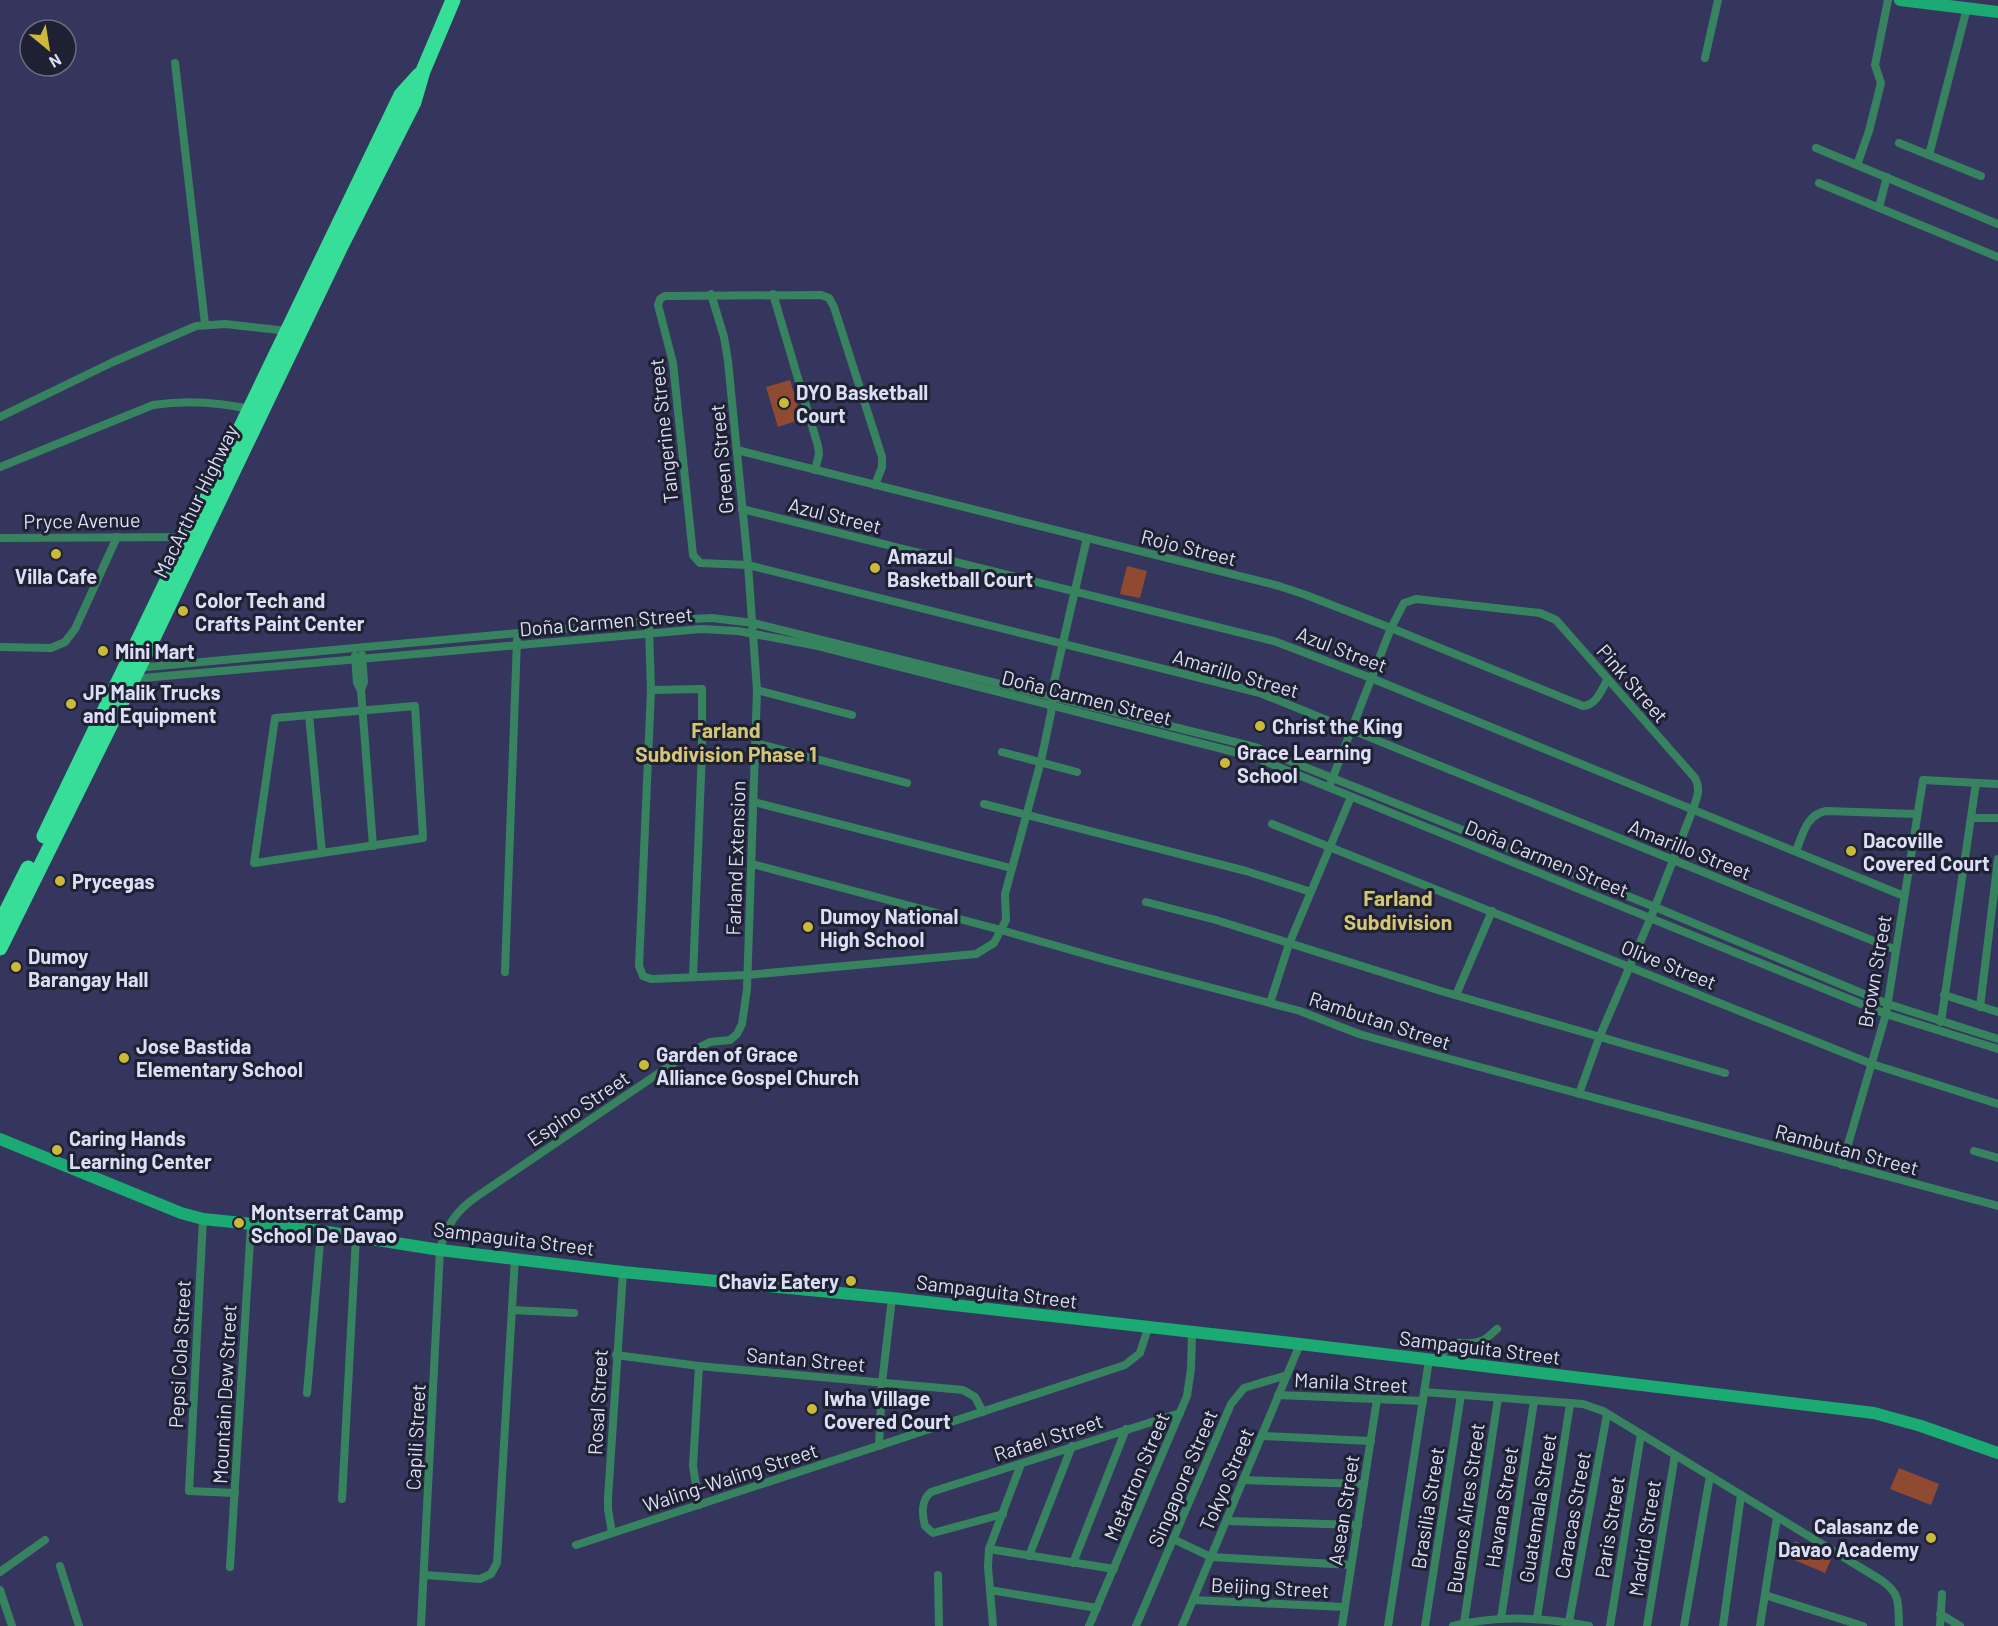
<svg xmlns="http://www.w3.org/2000/svg" width="1998" height="1626" viewBox="0 0 1998 1626" font-family="Barlow,sans-serif">
  <style>
    .pitch { fill: #904a31 }
    .lines { fill: none; stroke-linecap: round; stroke-linejoin: round }
    .street { stroke: #38835f; stroke-width: 8 }
    .secondary { stroke: #1bab72; stroke-width: 12 }
    .highway { stroke: #36de97; stroke-width: 15 }
    .poi-dot { fill: #cdb938; stroke: #1f2032; stroke-width: 2 }
    .labels { text-anchor: middle; dominant-baseline: central; stroke-width: 6; stroke-linejoin: round; paint-order: stroke }
    .poi-label { font-size: 20px; font-weight: bold; fill: #dbdef7; stroke: #1f2032; text-anchor: start }
    .street-label { font-size: 20px; fill: #dbdef7; stroke: #1f2032 }
    .neighbourhood-label { font-size: 21px; font-weight: bold; fill: #d3c678; stroke: #1f2032 }
  </style>
  <rect width="100%" height="100%" fill="#34365e"/>
  <g class="pitch">
    <path d="M790,380l12,39 -24,8 -12,-40z"/>
    <path d="M1127,566l20,5 -7,27 -20,-4z"/>
    <path d="M1899,1468l40,16 -8,21 -41,-16z"/>
    <path d="M1795,1541l37,16 -7,16 -38,-16z"/>
  </g>
  <g class="lines">
    <g class="street">
      <path d="M1705,58l13,-58"/>
      <path d="M175,63l30,261"/>
      <path d="M1899,143l82,33"/>
      <path d="M1816,148l182,76"/>
      <path d="M1929,155l38,-147"/>
      <path d="M1857,165l12,-34 12,-48 -6,-18 13,-65"/>
      <path d="M1819,183l179,74"/>
      <path d="M1879,207l8,-30"/>
      <path d="M773,294l45,152 1,8 -4,16"/>
      <path d="M0,417l113,-55 83,-36 29,-2 63,7"/>
      <path d="M737,450l542,136 27,9 85,33 192,78c14,-1 18,-16 25,-27"/>
      <path d="M0,467l153,-62c34,-5 66,-3 100,5"/>
      <path d="M875,485l7,-18v-10l-48,-150 -5,-9 -8,-3 -156,1 -5,3 -2,6 15,58 20,192 7,8 48,2 512,128 636,257"/>
      <path d="M742,509l532,132 97,37 533,218"/>
      <path d="M0,538l192,-1"/>
      <path d="M649,628l2,62 -12,276 4,10 8,3 96,-4 229,-21 18,-11 12,-23 -1,-26 36,-133 10,-48 3,-31 33,-144"/>
      <path d="M0,647l51,1 14,-6 10,-13 42,-92"/>
      <path d="M355,656l2,27 4,7 12,156"/>
      <path d="M137,668l512,-47 63,-3 41,5 502,124 400,160 233,97 110,35"/>
      <path d="M131,679l570,-50 37,2 80,15 436,111 632,257 112,35"/>
      <path d="M361,690l3,-8 -2,-27"/>
      <path d="M651,690l51,-1v62l-9,226"/>
      <path d="M757,690l95,25"/>
      <path d="M415,706l8,132 -169,25 21,-145z"/>
      <path d="M309,715l13,138"/>
      <path d="M756,743l151,40"/>
      <path d="M1002,752l75,20"/>
      <path d="M1331,782l60,-154 13,-25 12,-4 124,14 16,7 139,158c6,11 2,20 -2,31l-42,108 -52,121 -20,56"/>
      <path d="M754,802l257,66"/>
      <path d="M984,804l262,67 65,21"/>
      <path d="M1972,818h26"/>
      <path d="M1272,824l600,240 126,40"/>
      <path d="M1796,851c7,-17 10,-36 30,-40l91,3"/>
      <path d="M752,864l249,66 112,32 157,41 30,8 59,23 65,18 574,154"/>
      <path d="M1146,902l70,18 225,71 284,82"/>
      <path d="M505,972l12,-332"/>
      <path d="M1456,995l36,-84"/>
      <path d="M1944,995l54,17"/>
      <path d="M1270,1003l19,-59 62,-147"/>
      <path d="M1980,1007l18,-148"/>
      <path d="M1941,1022l35,-239"/>
      <path d="M1974,1151l24,7"/>
      <path d="M1842,1165l44,-151 37,-234 75,4"/>
      <path d="M203,1219l-14,272 46,2"/>
      <path d="M512,1310l62,3"/>
      <path d="M616,1355l83,11 264,24 12,7 8,15"/>
      <path d="M1439,1361c15,-30 20,-12 42,-20 6,-2 11,-8 16,-12"/>
      <path d="M1424,1392l159,12 20,7 278,169c20,14 17,23 18,46"/>
      <path d="M307,1393l14,-162"/>
      <path d="M1278,1395l145,6"/>
      <path d="M1262,1436l109,5"/>
      <path d="M879,1446l3,-63 10,-85"/>
      <path d="M1243,1480l121,4"/>
      <path d="M342,1499l14,-262"/>
      <path d="M699,1505l-6,-39 6,-100"/>
      <path d="M1003,1514l-70,19 -8,-7c-3,-11 -4,-26 6,-34l249,-79"/>
      <path d="M1227,1521l131,4"/>
      <path d="M612,1533l-4,-24v-11l15,-226"/>
      <path d="M1173,1539l38,18 140,8"/>
      <path d="M576,1545l549,-180 15,-12 8,-25"/>
      <path d="M989,1549l125,20"/>
      <path d="M1029,1556l43,-110"/>
      <path d="M1073,1563l53,-134"/>
      <path d="M60,1566l19,60"/>
      <path d="M230,1567l21,-343"/>
      <path d="M0,1572l45,-32"/>
      <path d="M425,1575l55,4 11,-5 6,-11 18,-306"/>
      <path d="M938,1575l1,51"/>
      <path d="M0,1590l12,36"/>
      <path d="M990,1590l107,18"/>
      <path d="M1765,1595l98,31"/>
      <path d="M1193,1600l152,7"/>
      <path d="M1940,1614l20,12"/>
      <path d="M1537,1618l33,-214"/>
      <path d="M1501,1619l33,-218"/>
      <path d="M1569,1622l38,-208"/>
      <path d="M1464,1623l34,-225"/>
      <path d="M421,1626l19,-376c6,-24 16,-39 36,-53l214,-145 20,-10 20,-2 7,-6 5,-10 5,-35 10,-299 -9,-125 -20,-204 -4,-24 -13,-43"/>
      <path d="M993,1626l-5,-59 1,-18 32,-85"/>
      <path d="M1089,1626l98,-230 4,-27 1,-36"/>
      <path d="M1136,1626l95,-222 13,-16 43,-13"/>
      <path d="M1182,1626l118,-282"/>
      <path d="M1342,1626l35,-227"/>
      <path d="M1388,1626l41,-266"/>
      <path d="M1425,1626l36,-231"/>
      <path d="M1453,1626c45,-11 90,-9 136,0"/>
      <path d="M1610,1626l31,-192"/>
      <path d="M1647,1626l28,-171"/>
      <path d="M1684,1626l26,-150"/>
      <path d="M1723,1626l18,-131"/>
      <path d="M1760,1626l17,-109"/>
      <path d="M1940,1626l2,-32"/>
    </g>
    <g class="secondary">
      <path d="M1900,0l98,12"/>
      <path d="M0,1139l181,74 22,6 118,12 119,19 183,22 269,26 408,46 574,69 47,13 77,27"/>
    </g>
    <g class="highway">
      <path d="M44,836l357,-741 18,-20"/>
      <path d="M0,924l28,-56"/>
      <path d="M0,948l146,-295 196,-409 72,-142 9,-31 30,-71"/>
    </g>
  </g>
  <g class="poi-dot">
    <circle cx="784" cy="403" r="6"/>
    <circle cx="56" cy="554" r="6"/>
    <circle cx="875" cy="568" r="6"/>
    <circle cx="183" cy="611" r="6"/>
    <circle cx="103" cy="651" r="6"/>
    <circle cx="71" cy="704" r="6"/>
    <circle cx="1260" cy="726" r="6"/>
    <circle cx="1225" cy="763" r="6"/>
    <circle cx="1851" cy="851" r="6"/>
    <circle cx="60" cy="881" r="6"/>
    <circle cx="808" cy="927" r="6"/>
    <circle cx="16" cy="967" r="6"/>
    <circle cx="124" cy="1058" r="6"/>
    <circle cx="644" cy="1065" r="6"/>
    <circle cx="57" cy="1150" r="6"/>
    <circle cx="239" cy="1223" r="6"/>
    <circle cx="851" cy="1281" r="6"/>
    <circle cx="812" cy="1409" r="6"/>
    <circle cx="1931" cy="1538" r="6"/>
  </g>
  <g class="labels">
    <g class="poi-label">
      <text x="796" y="392">DYO Basketball<tspan x="796" dy="23">Court</tspan></text>
      <text x="887" y="556">Amazul<tspan x="887" dy="23">Basketball Court</tspan></text>
      <text x="56" y="576" text-anchor="middle">Villa Cafe</text>
      <text x="195" y="600">Color Tech and<tspan x="195" dy="23">Crafts Paint Center</tspan></text>
      <text x="115" y="651">Mini Mart</text>
      <text x="83" y="692">JP Malik Trucks<tspan x="83" dy="23">and Equipment</tspan></text>
      <text x="1272" y="726">Christ the King</text>
      <text x="1237" y="752">Grace Learning<tspan x="1237" dy="23">School</tspan></text>
      <text x="1863" y="840">Dacoville<tspan x="1863" dy="23">Covered Court</tspan></text>
      <text x="72" y="881">Prycegas</text>
      <text x="820" y="916">Dumoy National<tspan x="820" dy="23">High School</tspan></text>
      <text x="28" y="956">Dumoy<tspan x="28" dy="23">Barangay Hall</tspan></text>
      <text x="136" y="1046">Jose Bastida<tspan x="136" dy="23">Elementary School</tspan></text>
      <text x="656" y="1054">Garden of Grace<tspan x="656" dy="23">Alliance Gospel Church</tspan></text>
      <text x="69" y="1138">Caring Hands<tspan x="69" dy="23">Learning Center</tspan></text>
      <text x="251" y="1212">Montserrat Camp<tspan x="251" dy="23">School De Davao</tspan></text>
      <text x="839" y="1281" text-anchor="end">Chaviz Eatery</text>
      <text x="824" y="1398">Iwha Village<tspan x="824" dy="23">Covered Court</tspan></text>
      <text x="1919" y="1526" text-anchor="end">Calasanz de<tspan x="1919" dy="23">Davao Academy</tspan></text>
    </g>
    <g class="street-label">
      <text transform="translate(663 431) rotate(-96)">Tangerine Street</text>
      <text transform="translate(721 459) rotate(-95)">Green Street</text>
      <text transform="translate(195 501) rotate(-64)">MacArthur Highway</text>
      <text transform="translate(835 515) rotate(14)">Azul Street</text>
      <text transform="translate(82 520) rotate(-1)">Pryce Avenue</text>
      <text transform="translate(1189 547) rotate(14)">Rojo Street</text>
      <text transform="translate(606 621) rotate(-5)">Doña Carmen Street</text>
      <text transform="translate(1342 649) rotate(21)">Azul Street</text>
      <text transform="translate(1236 673) rotate(16)">Amarillo Street</text>
      <text transform="translate(1633 683) rotate(49)">Pink Street</text>
      <text transform="translate(1087 697) rotate(14)">Doña Carmen Street</text>
      <text transform="translate(1690 849) rotate(22)">Amarillo Street</text>
      <text transform="translate(735 858) rotate(-88)">Farland Extension</text>
      <text transform="translate(1547 858) rotate(22)">Doña Carmen Street</text>
      <text transform="translate(1669 964) rotate(22)">Olive Street</text>
      <text transform="translate(1874 971) rotate(-80)">Brown Street</text>
      <text transform="translate(1380 1020) rotate(18)">Rambutan Street</text>
      <text transform="translate(578 1108) rotate(-34)">Espino Street</text>
      <text transform="translate(1847 1149) rotate(15)">Rambutan Street</text>
      <text transform="translate(514 1238) rotate(7)">Sampaguita Street</text>
      <text transform="translate(997 1291) rotate(7)">Sampaguita Street</text>
      <text transform="translate(1480 1347) rotate(7)">Sampaguita Street</text>
      <text transform="translate(179 1354) rotate(-87)">Pepsi Cola Street</text>
      <text transform="translate(806 1359) rotate(5)">Santan Street</text>
      <text transform="translate(1351 1382) rotate(3)">Manila Street</text>
      <text transform="translate(224 1394) rotate(-87)">Mountain Dew Street</text>
      <text transform="translate(597 1402) rotate(-87)">Rosal Street</text>
      <text transform="translate(415 1437) rotate(-87)">Capili Street</text>
      <text transform="translate(1048 1437) rotate(-18)">Rafael Street</text>
      <text transform="translate(1136 1476) rotate(-67)">Metatron Street</text>
      <text transform="translate(730 1477) rotate(-18)">Waling-Waling Street</text>
      <text transform="translate(1182 1478) rotate(-67)">Singapore Street</text>
      <text transform="translate(1226 1479) rotate(-67)">Tokyo Street</text>
      <text transform="translate(1501 1507) rotate(-81)">Havana Street</text>
      <text transform="translate(1427 1508) rotate(-81)">Brasilia Street</text>
      <text transform="translate(1465 1508) rotate(-82)">Buenos Aires Street</text>
      <text transform="translate(1537 1508) rotate(-81)">Guatemala Street</text>
      <text transform="translate(1343 1510) rotate(-81)">Asean Street</text>
      <text transform="translate(1572 1515) rotate(-80)">Caracas Street</text>
      <text transform="translate(1609 1527) rotate(-81)">Paris Street</text>
      <text transform="translate(1644 1538) rotate(-81)">Madrid Street</text>
      <text transform="translate(1270 1587) rotate(3)">Beijing Street</text>
    </g>
    <g class="neighbourhood-label">
      <text x="726" y="729">Farland<tspan x="726" dy="24">Subdivision Phase 1</tspan></text>
      <text x="1398" y="897">Farland<tspan x="1398" dy="24">Subdivision</tspan></text>
    </g>
  </g>
  <g transform="translate(48 48) rotate(150)"><circle r="28" fill="#1f2032" stroke="#6a6c81" stroke-width="1.5"/>
  <path d="M0-4.5L10 22L0 15L-10 22Z" fill="#cdb938"/>
  <text y="-9" font-size="16" font-weight="bold" text-anchor="middle" fill="#dbdef7">N</text>
  </g>
</svg>
